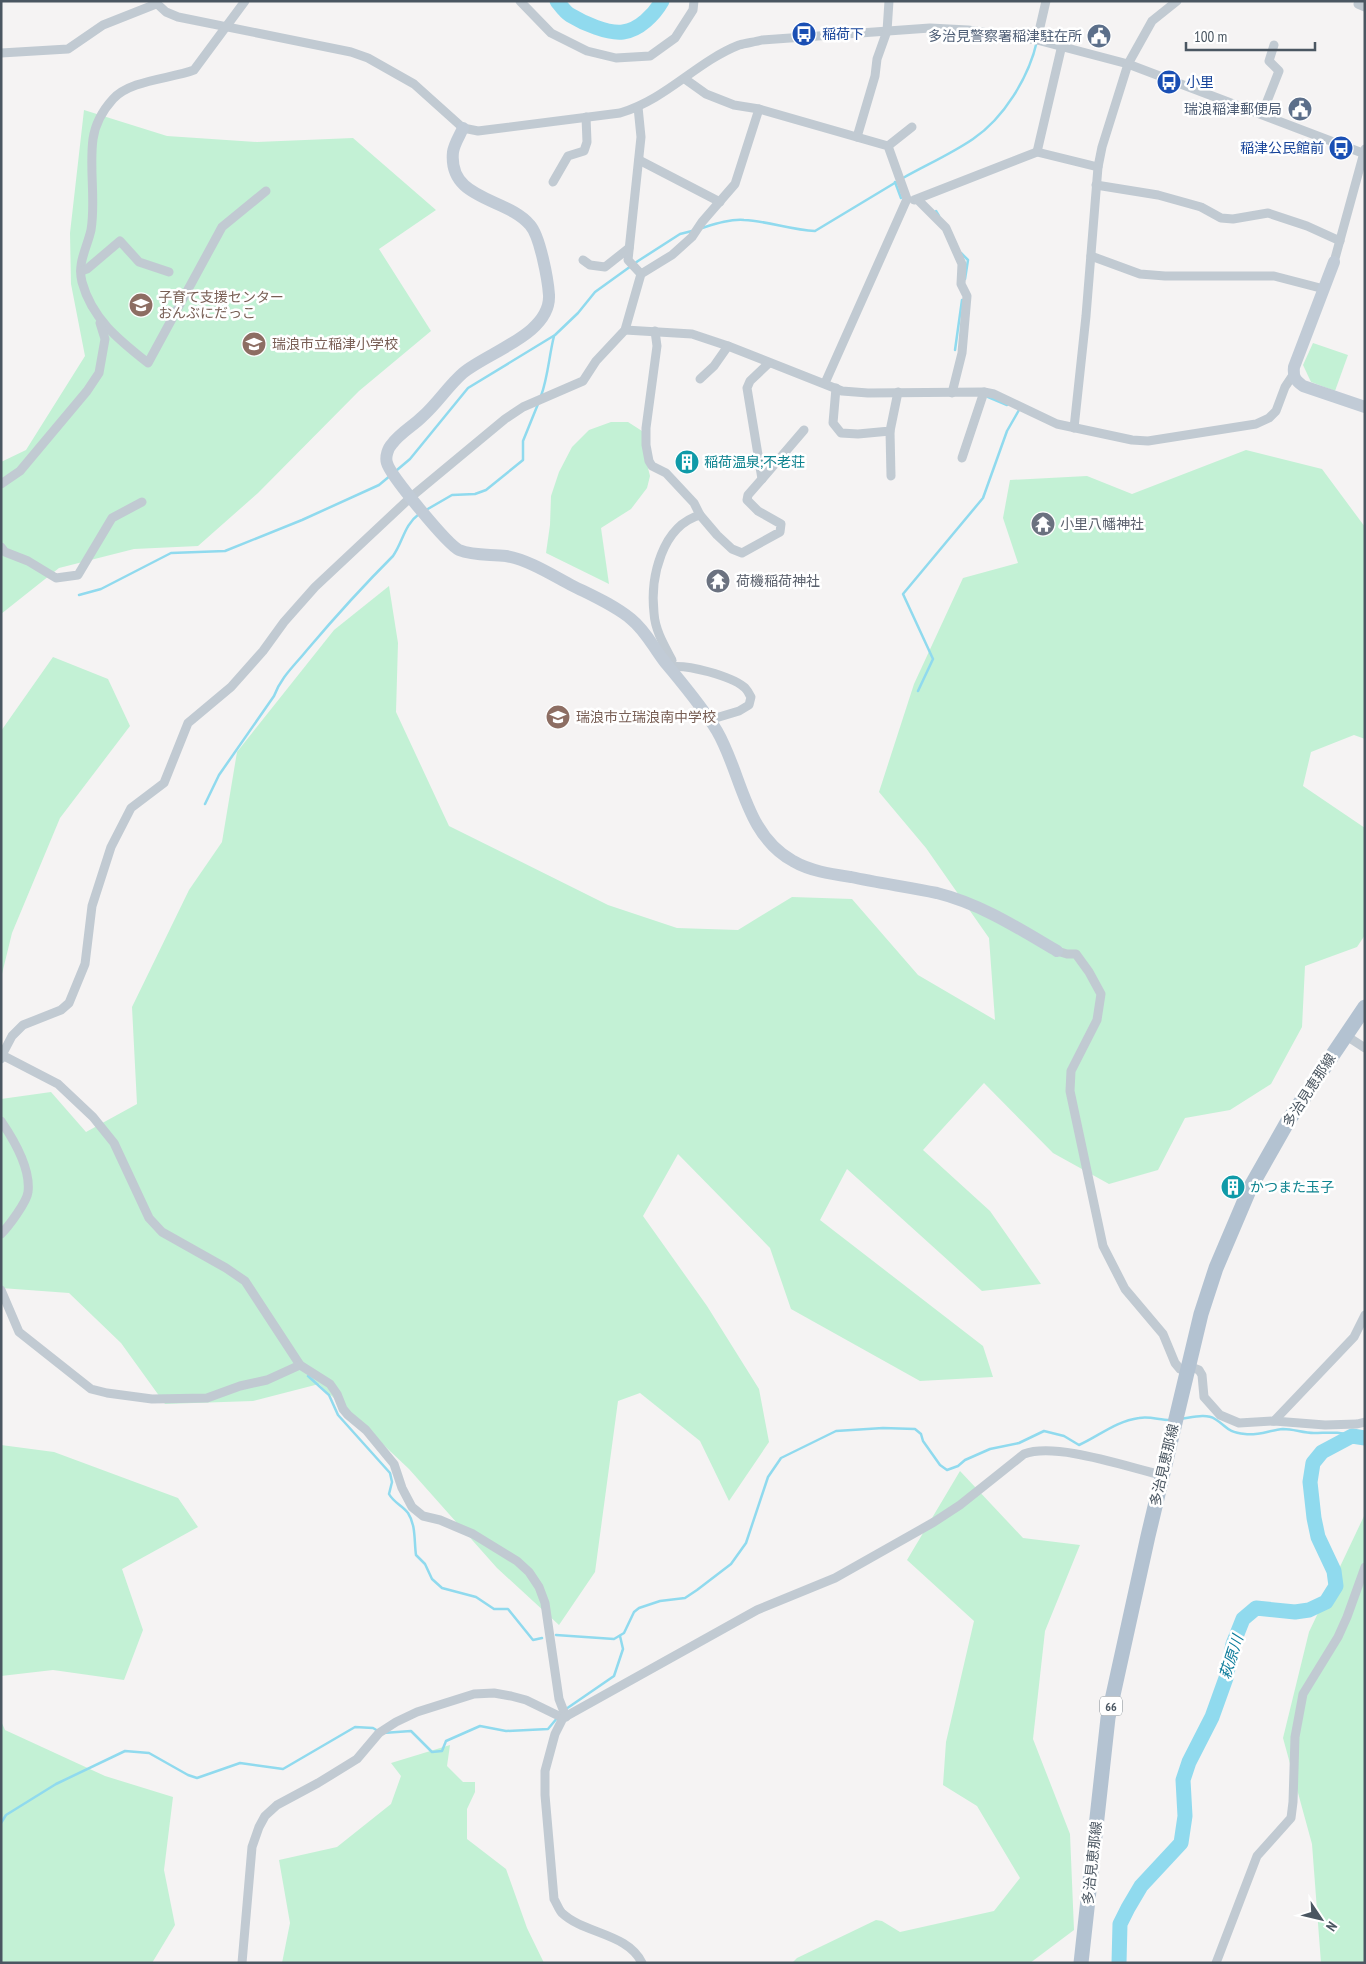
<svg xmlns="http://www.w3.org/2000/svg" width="1366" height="1964" viewBox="0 0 1366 1964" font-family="'PT Sans Narrow','Noto Sans JP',sans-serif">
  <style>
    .green { fill: #c3f1d5 }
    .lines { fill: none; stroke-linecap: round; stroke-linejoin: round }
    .stream { stroke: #90daee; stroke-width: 2.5 }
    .river { stroke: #90daee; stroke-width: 15 }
    .street { stroke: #c1cad2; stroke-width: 9 }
    .secondary { stroke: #c1cbd6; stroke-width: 12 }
    .primary { stroke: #b3c2d1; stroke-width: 15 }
    .labels { text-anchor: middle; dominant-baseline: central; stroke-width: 5; stroke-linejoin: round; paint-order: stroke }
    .shield { fill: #fff; stroke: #808990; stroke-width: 1 }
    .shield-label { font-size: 12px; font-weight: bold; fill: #4a5661 }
    .transit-label { font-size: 14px; fill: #164399; stroke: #fff; text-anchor: start }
    .service-label { font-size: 14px; fill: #4e5e75; stroke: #fff; text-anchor: end }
    .education-label { font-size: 14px; fill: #785e54; stroke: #fff; text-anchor: start }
    .culture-label { font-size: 14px; fill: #0d838f; stroke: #fff; text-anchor: start }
    .worship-label { font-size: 14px; fill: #5b616d; stroke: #fff; text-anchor: start }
    .street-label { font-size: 14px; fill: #4a5661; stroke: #fff }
    .water-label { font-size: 15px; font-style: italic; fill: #0c7c9b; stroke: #fff }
  </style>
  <rect width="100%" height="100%" fill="#f5f3f3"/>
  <g class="green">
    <path d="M84,110l83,26 90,6 96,-4 83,72 -57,39 52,82 -72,60 -101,102 -60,53 -64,3 -75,19 -58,46v-152l25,-12 59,-94 -14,-72 -1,-51z"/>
    <path d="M1313,343l35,12 -13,36 -24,-9 -8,-17z"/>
    <path d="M611,422h17l14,9 1,17 7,28 -3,12 -16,21 -30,19 8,56 -63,-31 4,-28 1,-29 8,-24 13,-25 17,-17z"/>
    <path d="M1246,450l76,19 43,58v212l-11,-4 -43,17 -8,34 62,42v107l-8,12 -52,19 -3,61 -31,57 -41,26 -45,8 -27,52 -49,14 -56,-31 -69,-70 -61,67 67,61 51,73 -59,7 -135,-122 -27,51 163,126 10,31 -73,4 -129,-72 -21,-61 -92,-94 -35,62 64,90 52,83 10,53 -40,59 -29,-60 -60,-48 -22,8 -23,171 -36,53 -62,-57 -88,-99 -90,-85 -66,17 -88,3 -44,-61 -52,-50 -68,-5v-189l50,-7 35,40 51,-28 -5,-97 57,-117 33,-48 15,-90 97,-122 55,-44 9,57 -2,69 53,114 159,79 69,23 61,2 54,-33 60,2 66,76 77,45 -6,-82 -63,-90 -47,-56 35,-108 49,-106 55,-15 -15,-45 7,-38 77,-4 45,18z"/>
    <path d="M53,657l55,22 22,47 -70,92 -48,115 -11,45v-247z"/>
    <path d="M1,1445l53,7 124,46 20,29 -76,42 21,61 -19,50 -71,-10 -52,6z"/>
    <path d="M960,1471l63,67 57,7 -35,86 -12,108 37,95 4,96 -44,33h-238l5,-5 79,-38 6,1 18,11 94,-21 26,-33 -43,-72 -34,-21 3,-43 28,-121 -67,-61z"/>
    <path d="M1365,1514v449h-44l-9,-119 -29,-106 26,-106z"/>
    <path d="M1,1721l4,9 100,46 68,21 -9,73 11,55 -23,38h-151z"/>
    <path d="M450,1745l-3,21 16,16h12v10l-8,17v30l39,30 21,59 17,35h-262l8,-40 -11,-63 58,-13 54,-43 10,-28 -10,-13z"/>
  </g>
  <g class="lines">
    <g class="stream">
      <path d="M903,178c23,-13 48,-24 70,-39 31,-21 56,-62 64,-98"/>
      <path d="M895,182l6,16"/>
      <path d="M936,211l3,5"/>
      <path d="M702,228c13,-4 28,-9 42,-8 24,1 47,10 71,11l83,-50"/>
      <path d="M961,253l7,7 -3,19"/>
      <path d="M955,350l7,-50"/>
      <path d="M541,396c7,-19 8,-40 13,-60"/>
      <path d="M988,397l19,8"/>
      <path d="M397,470l13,-11 58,-71 87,-53 23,-22 17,-21 43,-31 42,-27 12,-3"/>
      <path d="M426,510l26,-15 23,-1 11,-4 37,-30v-19l15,-37"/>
      <path d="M79,595l22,-6 70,-36 54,-2 77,-31 77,-35 12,-10"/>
      <path d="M918,691l15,-32 -30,-65 80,-96 24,-67 12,-21"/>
      <path d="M205,804l14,-29 55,-79c7,-19 21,-31 33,-46 28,-33 56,-64 86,-94 10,-14 11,-31 26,-42"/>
      <path d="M308,1376l21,19 9,20 52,58 2,9 -3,12c5,9 13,11 19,19 8,12 6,28 8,42l9,9 7,15 10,9 34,9 18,12h14l25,31 9,-2"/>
      <path d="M1180,1419c10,-1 26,-6 35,0 13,8 11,13 30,15 13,2 25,-4 38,-5 11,0 20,4 31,4 13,0 25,-2 38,3"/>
      <path d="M556,1635l58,4 10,-6 10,-21 5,-4 21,-7 25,-3 12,-8 34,-26 15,-21 22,-66 13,-19 55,-27 47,-3 32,1 6,5 2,7 17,24 7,5 11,-4 7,-6 25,-11 29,-6 25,-12 20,5 15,9c20,-9 37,-24 60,-27 11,-2 20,2 31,2"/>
      <path d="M566,1709l48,-33 9,-27 -3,-13"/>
      <path d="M383,1733l28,-2 21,21 10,-1 4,-10 34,-15 26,5 42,-2 10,-12"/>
      <path d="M1,1823l5,-8 50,-31 69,-33 24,2 39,22 9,3 43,-15 43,6 72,-42 18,1 5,3"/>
    </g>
    <g class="river">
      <path d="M557,1c4,5 8,11 13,14 13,8 38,19 53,17 16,-2 31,-17 39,-31"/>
      <path d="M1119,1963l1,-39 8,-16 13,-22 40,-43 4,-27 -2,-36 6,-18 23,-45 14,-39 7,-34 10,-25 13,-11 39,4 14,-2 17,-8 10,-16 -2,-15 -16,-34 -4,-19 -4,-36 3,-19 9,-11 30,-16 13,2"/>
    </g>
    <g class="street">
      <path d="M154,1l12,11 12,5 173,35 17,6 46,26 49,44 15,3 142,-18c47,-14 76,-51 119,-68 7,-2 16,-3 23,-5l168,-12 38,2 69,10 91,24 237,90"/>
      <path d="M245,1l-51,69c-24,9 -64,10 -81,29 -10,11 -18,26 -20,40 -4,30 3,62 -2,91 -4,18 -14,33 -9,52 10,37 37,58 66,81l74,-136 44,-36"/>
      <path d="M520,1l31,32 36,18 29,7 34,-2 25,-18 18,-28 1,-9"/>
      <path d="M1358,4l7,3"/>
      <path d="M1037,40l9,-39"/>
      <path d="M1,53l67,-4 35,-24 53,-21"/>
      <path d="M685,79l21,15 28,11 25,4 129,37 19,53 -82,184"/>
      <path d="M638,107l3,30 -13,123 13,14"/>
      <path d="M1262,114l17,-43 -10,-10 5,-16"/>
      <path d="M857,137l18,-61 2,-17 10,-28 2,-30"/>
      <path d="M888,146l24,-19"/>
      <path d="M1037,152l25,-107"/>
      <path d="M639,160l81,42"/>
      <path d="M553,182l15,-26 16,-5 3,-9 -1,-25"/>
      <path d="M1096,185l62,10 43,12 20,11 12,1 35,-6 39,13 33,15"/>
      <path d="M914,200l123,-48 61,15"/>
      <path d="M918,200l28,28 16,36 -1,20 6,12 -5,57 -10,40"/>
      <path d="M1091,256l49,18 25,2h109l50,13"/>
      <path d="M583,260l7,5 15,2 24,-19"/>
      <path d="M1334,262l31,-113"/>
      <path d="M81,271l6,-2 33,-28 19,21 30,10"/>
      <path d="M625,330l67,4 36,12 114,45 26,2 116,-1 10,2 63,30 75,16 16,1 108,-17 13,-6 7,-7 9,-24 8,-12"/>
      <path d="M655,331l2,15 -11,82v17l3,16 3,5 14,7 28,30 6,12 17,20 15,14 10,4 38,-21 1,-8 -23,-13 -11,-11 1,-5 14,-16 -15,-91 3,-7 19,-18"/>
      <path d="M700,379l14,-13 14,-20"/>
      <path d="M836,388l-3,35 8,10 17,1 32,-3 8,-39"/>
      <path d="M1074,428l12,-112 12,-149 4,-20 26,-83 24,-43 25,-20"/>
      <path d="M890,431l1,45"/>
      <path d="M962,458l22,-66"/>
      <path d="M762,479l42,-49"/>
      <path d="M1,484l19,-13 67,-80 12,-18 6,-34 -5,-16"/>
      <path d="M1,547l4,5 23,9 28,17 22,-3 34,-57 30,-16"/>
      <path d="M668,665l4,-5c-8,-15 -17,-30 -18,-47 -4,-36 8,-87 46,-98"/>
      <path d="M670,667c17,-3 61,9 74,20 3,2 5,7 7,10l-2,8 -10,6 -30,9"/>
      <path d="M1057,951l10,3h9l13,18 12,22 -4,26 -26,51 -1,20 33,155 22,43 38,45 12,29 5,6 6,3"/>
      <path d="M1345,1035l20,13"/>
      <path d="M2,1055l56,29 35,33 21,26 35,75 13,14 64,36 19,13 55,84 30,19 7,10 6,15 5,6 18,15 28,34 8,24 10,19 11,9 17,4 33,14 44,27 12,11 10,15 6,16 14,96 7,18"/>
      <path d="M1,1059l1,-4 10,-19 11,-11 38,-15 8,-7 16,-39 7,-58 19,-59 20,-39 33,-25 24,-60 43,-36 32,-36 21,-29 31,-35 96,-90 94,-78 18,-12 60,-26 13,-20 29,-31 16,-56 31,-19 20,-18 10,-15 33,-38 24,-75"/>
      <path d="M1,1121c13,19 30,47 27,71 -1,10 -20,35 -27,42"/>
      <path d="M1,1290l18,42 72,57 16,4 45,6 55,-1 33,-12 27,-6 33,-15"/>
      <path d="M1188,1366l11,4 3,5 2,22 16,18 19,8 35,-2 51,4 32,-1 8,-2"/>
      <path d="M1274,1421l80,-84 11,-22"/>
      <path d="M242,1963l10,-116 7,-20 6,-11 12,-11 41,-22 39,-24 22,-26 17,-11 21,-10 57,-18 20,-1 17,3 15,4 37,18"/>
      <path d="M642,1963c-14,-30 -58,-29 -80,-50 -3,-3 -5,-9 -8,-14l-9,-104v-24l10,-37 8,-16 194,-108 78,-32 99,-56 26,-17 64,-51c32,-12 103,13 138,21"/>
      <path d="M1216,1963l41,-107 34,-38 2,-16 2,-65 8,-43 35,-57 9,-20 18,-50"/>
    </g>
    <g class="secondary">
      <path d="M463,128c-3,7 -9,16 -10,24 -5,49 54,45 77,73 10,11 18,55 19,70 2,39 -61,57 -86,78 -15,13 -26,31 -41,44 -9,9 -22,16 -30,27 -4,4 -7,13 -5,19 3,12 60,81 72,87 15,6 31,4 47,6 23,4 46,19 67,30 20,10 41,19 58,33 15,12 22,28 33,42 18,22 38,45 53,70 25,43 28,104 76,130 17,10 38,13 58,16 28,6 57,10 86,16 44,11 81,35 120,58"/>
      <path d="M1334,262l-40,105c-1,10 1,13 9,19l62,21"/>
    </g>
    <path class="primary" d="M1081,1963l27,-245 40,-182 53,-222 15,-46 34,-80 38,-67 77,-114"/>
  </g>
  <defs>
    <symbol id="bus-disc" viewBox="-11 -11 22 22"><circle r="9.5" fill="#1a4fb4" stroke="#fff"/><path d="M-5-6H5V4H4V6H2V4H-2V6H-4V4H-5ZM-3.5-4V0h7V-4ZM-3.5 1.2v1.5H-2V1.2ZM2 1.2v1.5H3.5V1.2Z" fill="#fff"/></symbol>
    <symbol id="civic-disc" viewBox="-11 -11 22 22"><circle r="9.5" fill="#5c6f8a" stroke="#fff"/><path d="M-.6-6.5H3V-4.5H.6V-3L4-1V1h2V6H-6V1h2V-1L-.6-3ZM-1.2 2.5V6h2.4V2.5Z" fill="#fff"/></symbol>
    <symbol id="school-disc" viewBox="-11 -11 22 22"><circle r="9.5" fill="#8d6e63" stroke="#fff"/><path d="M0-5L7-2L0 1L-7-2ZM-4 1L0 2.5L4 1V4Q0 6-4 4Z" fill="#fff"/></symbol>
    <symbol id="building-disc" viewBox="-11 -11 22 22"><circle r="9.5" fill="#0f9aa8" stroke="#fff"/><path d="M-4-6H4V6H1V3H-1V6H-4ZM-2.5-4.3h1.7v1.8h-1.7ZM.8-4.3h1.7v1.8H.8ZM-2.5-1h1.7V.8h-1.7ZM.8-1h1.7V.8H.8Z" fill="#fff"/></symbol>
    <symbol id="temple-disc" viewBox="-11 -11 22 22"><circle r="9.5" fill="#6b7280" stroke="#fff"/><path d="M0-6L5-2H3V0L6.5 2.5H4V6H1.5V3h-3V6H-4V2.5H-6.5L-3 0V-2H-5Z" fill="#fff"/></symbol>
  </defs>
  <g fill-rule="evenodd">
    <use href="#bus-disc" x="790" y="20" width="28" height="28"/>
    <use href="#civic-disc" x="1085" y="22" width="28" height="28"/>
    <use href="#bus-disc" x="1155" y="68" width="28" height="28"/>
    <use href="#civic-disc" x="1286" y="95" width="28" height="28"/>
    <use href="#bus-disc" x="1327" y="134" width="28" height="28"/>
    <use href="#school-disc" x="127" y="291" width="28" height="28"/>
    <use href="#school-disc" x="240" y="330" width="28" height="28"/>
    <use href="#building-disc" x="673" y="448" width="28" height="28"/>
    <use href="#temple-disc" x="1029" y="510" width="28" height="28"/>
    <use href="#temple-disc" x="704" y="567" width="28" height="28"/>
    <use href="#school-disc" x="544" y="703" width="28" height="28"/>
    <use href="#building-disc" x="1219" y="1173" width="28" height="28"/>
  </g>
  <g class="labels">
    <rect class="shield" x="1100" y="1696.5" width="22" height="19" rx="4"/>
    <g class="shield-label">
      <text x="1111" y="1706">66</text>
    </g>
    <g class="transit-label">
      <text x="822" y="34">稲荷下</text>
      <text x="1186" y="82">小里</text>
      <text x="1324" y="148" text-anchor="end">稲津公民館前</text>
    </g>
    <g class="service-label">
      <text x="1082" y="36">多治見警察署稲津駐在所</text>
      <text x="1282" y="109">瑞浪稲津郵便局</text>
    </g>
    <g class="education-label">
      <text x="158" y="297">子育て支援センター<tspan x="158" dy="16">おんぶにだっこ</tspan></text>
      <text x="272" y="344">瑞浪市立稲津小学校</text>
      <text x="576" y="717">瑞浪市立瑞浪南中学校</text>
    </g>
    <g class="culture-label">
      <text x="704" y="462">稲荷温泉;不老荘</text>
      <text x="1250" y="1187">かつまた玉子</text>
    </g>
    <g class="worship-label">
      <text x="1060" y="524">小里八幡神社</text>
      <text x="736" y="581">荷機稲荷神社</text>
    </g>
    <g class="street-label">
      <text transform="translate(1309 1090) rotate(-57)">多治見恵那線</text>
      <text transform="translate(1164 1465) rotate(-77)">多治見恵那線</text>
      <text transform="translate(1092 1863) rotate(-84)">多治見恵那線</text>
    </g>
    <g class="water-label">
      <text transform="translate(1231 1657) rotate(-72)">萩原川</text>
    </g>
  </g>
  <rect width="1366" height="1964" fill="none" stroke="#4a5661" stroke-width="5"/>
  <g transform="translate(1321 1919) rotate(125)" stroke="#ffffff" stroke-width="4" paint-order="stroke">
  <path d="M0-4L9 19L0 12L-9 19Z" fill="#4a5661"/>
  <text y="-8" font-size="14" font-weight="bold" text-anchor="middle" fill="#4a5661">N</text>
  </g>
  <path d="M1186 42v8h129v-8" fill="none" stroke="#4a5661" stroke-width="2.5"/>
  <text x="1194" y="42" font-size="15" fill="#4a5661" stroke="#ffffff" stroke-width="4" paint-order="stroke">100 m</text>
</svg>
